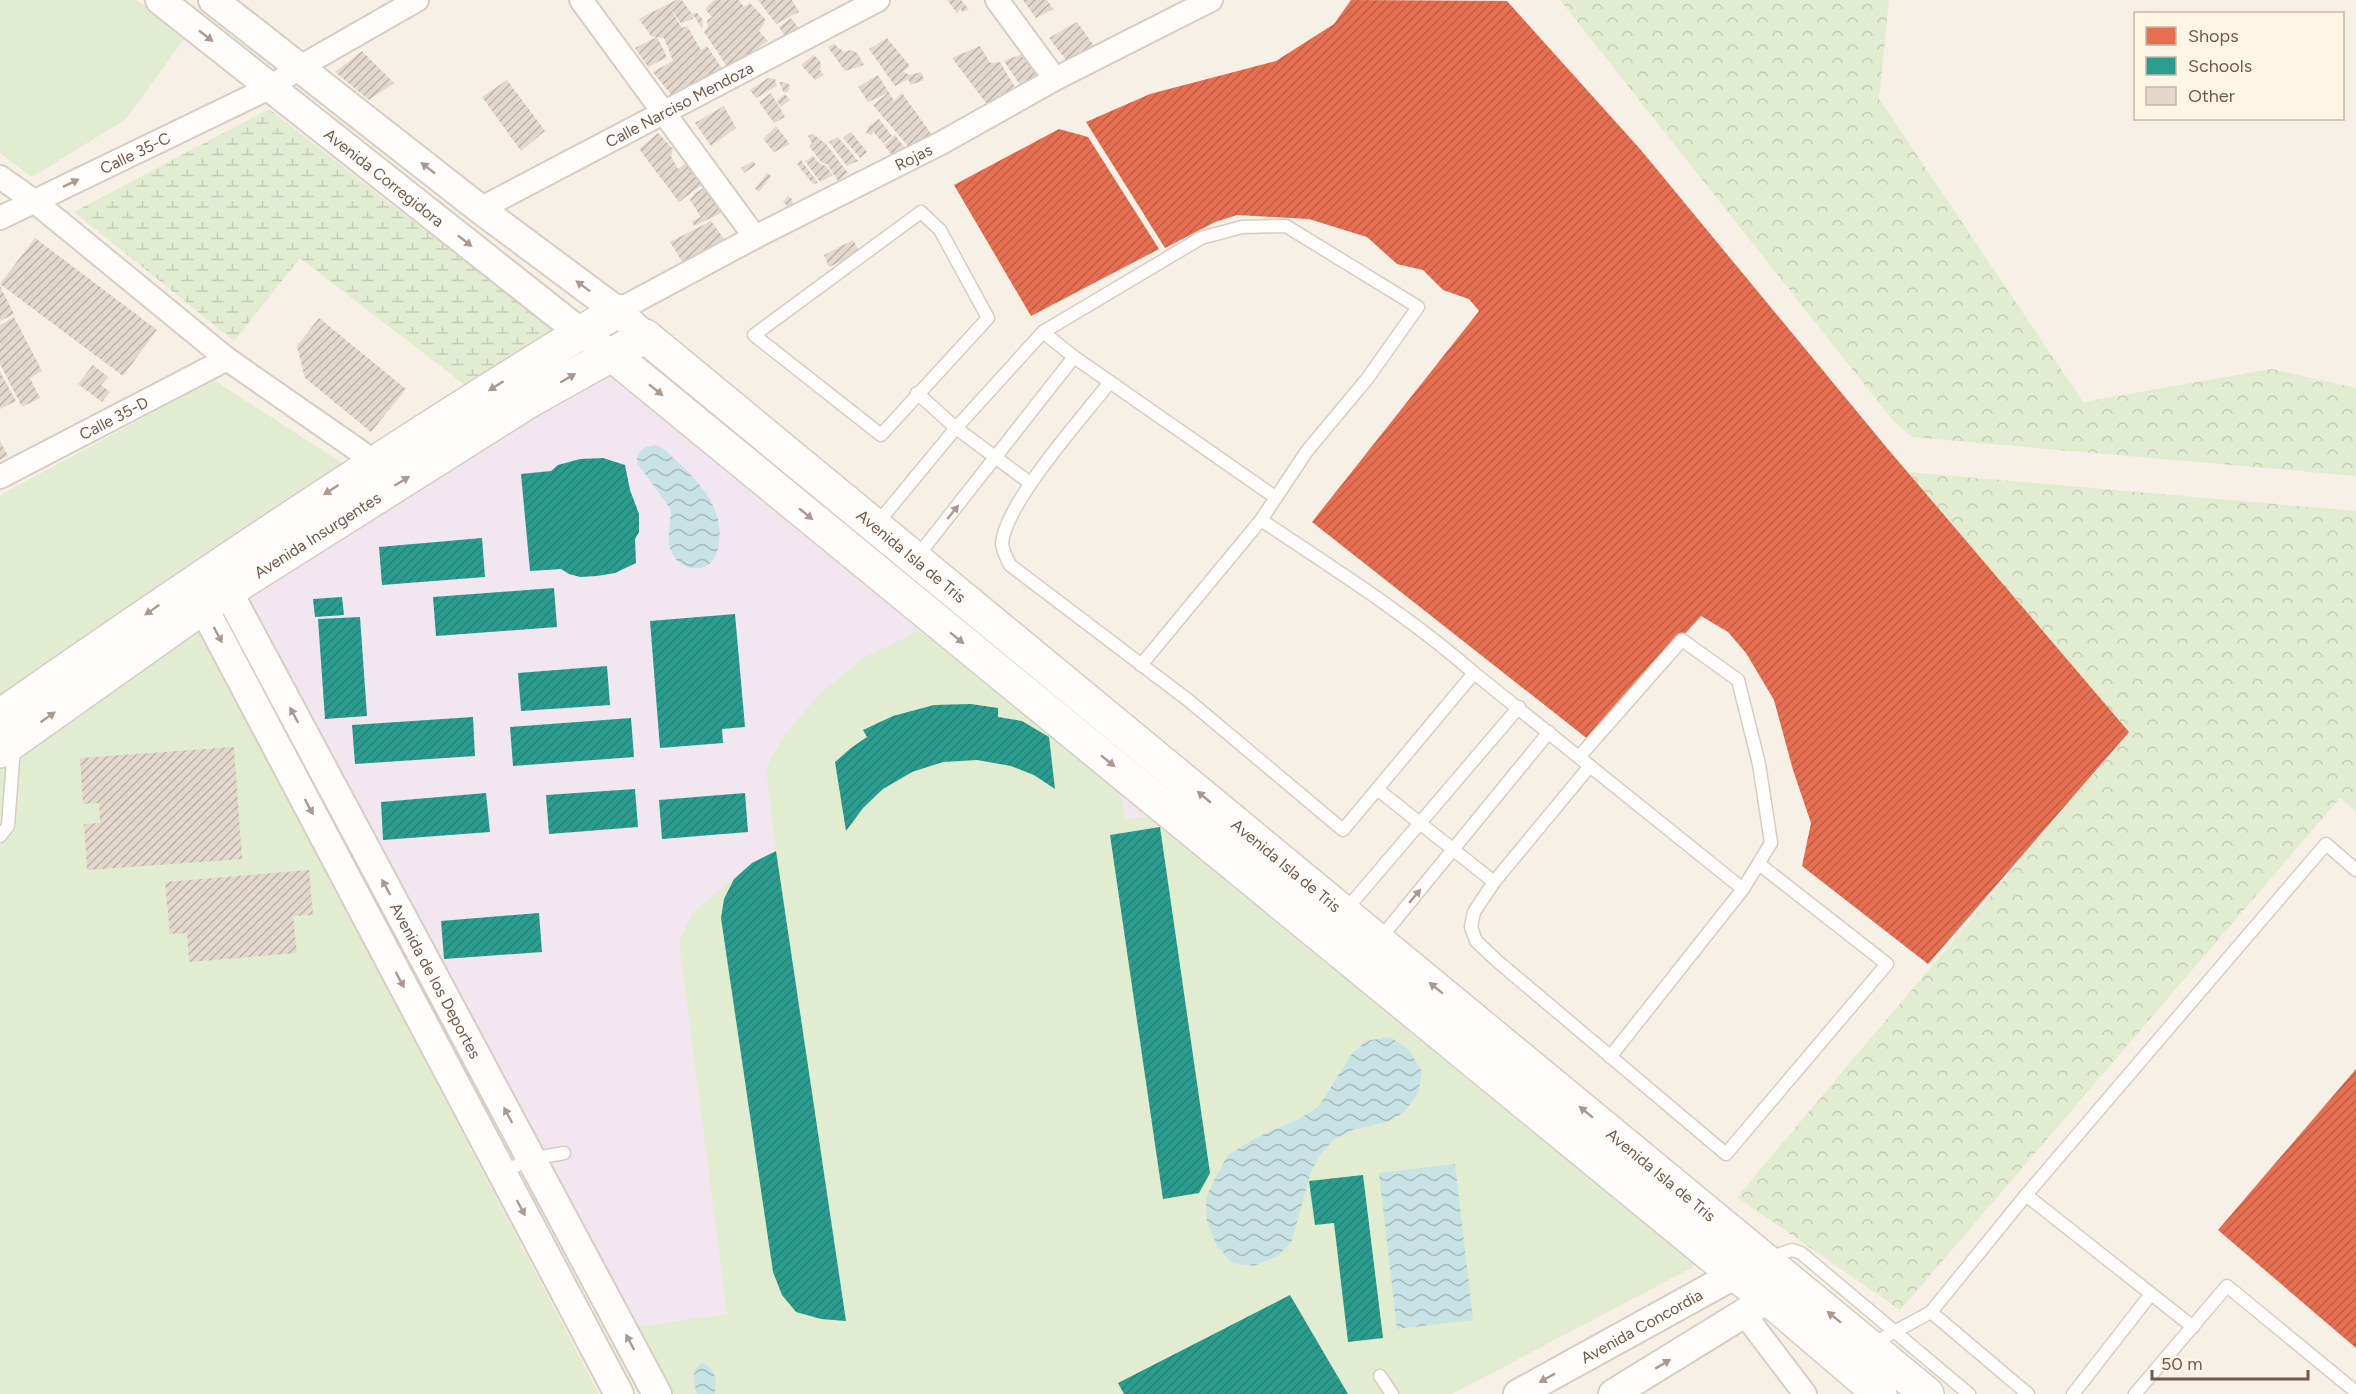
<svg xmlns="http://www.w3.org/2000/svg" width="2356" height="1394" viewBox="0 0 2356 1394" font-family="Figtree,sans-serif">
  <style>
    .education { fill: #f2e6f0 }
    .forest { fill: url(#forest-crowns) }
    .wetland { fill: url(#wetland-marsh) }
    .park { fill: #e2ecd1 }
    .water { fill: url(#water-waves) }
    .shops { fill: url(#shops-hatch) }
    .schools { fill: url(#schools-hatch) }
    .building { fill: url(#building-hatch) }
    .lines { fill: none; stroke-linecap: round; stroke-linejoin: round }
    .service-casing { stroke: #d7cdc4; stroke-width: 15 }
    .minor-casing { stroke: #d7cdc4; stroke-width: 26 }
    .tertiary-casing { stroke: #d7cdc4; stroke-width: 32 }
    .secondary-casing { stroke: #d6ccc3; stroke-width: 36 }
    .service { stroke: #fefdfb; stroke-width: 12 }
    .minor { stroke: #fefdfb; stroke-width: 22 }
    .tertiary { stroke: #fefdfb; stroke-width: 28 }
    .secondary { stroke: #fefdfb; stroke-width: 33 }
    .oneway { fill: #ab9990 }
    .labels { text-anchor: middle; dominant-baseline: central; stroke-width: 6; stroke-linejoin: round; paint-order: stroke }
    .street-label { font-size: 16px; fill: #735748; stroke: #fff5e6 }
  </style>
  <defs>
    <pattern id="forest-crowns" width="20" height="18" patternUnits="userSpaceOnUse" patternTransform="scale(1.5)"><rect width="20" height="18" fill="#e2ecd1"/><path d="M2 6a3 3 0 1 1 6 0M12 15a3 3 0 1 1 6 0" fill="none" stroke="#c5ccb5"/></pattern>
    <pattern id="wetland-marsh" width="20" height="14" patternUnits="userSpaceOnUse" patternTransform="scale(1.5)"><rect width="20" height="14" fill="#e2ecd1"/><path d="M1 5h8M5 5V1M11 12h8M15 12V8" fill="none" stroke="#c5ccb5"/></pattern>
    <pattern id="water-waves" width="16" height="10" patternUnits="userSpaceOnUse" patternTransform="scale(1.5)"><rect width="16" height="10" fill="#c8e3e5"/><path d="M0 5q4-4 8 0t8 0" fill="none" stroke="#a7bbbc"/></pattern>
    <pattern id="shops-hatch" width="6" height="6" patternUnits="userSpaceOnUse" patternTransform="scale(1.5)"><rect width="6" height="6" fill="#e76f51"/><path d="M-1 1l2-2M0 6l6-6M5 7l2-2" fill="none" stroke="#c05e45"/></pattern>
    <pattern id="schools-hatch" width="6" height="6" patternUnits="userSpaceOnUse" patternTransform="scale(1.5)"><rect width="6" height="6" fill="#2a9d8f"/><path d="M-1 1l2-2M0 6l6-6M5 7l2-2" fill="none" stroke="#288377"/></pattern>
    <pattern id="building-hatch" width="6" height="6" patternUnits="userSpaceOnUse" patternTransform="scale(1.5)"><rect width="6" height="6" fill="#e2d8ce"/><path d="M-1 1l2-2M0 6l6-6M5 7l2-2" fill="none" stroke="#bcb2a9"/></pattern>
  </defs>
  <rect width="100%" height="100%" fill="#f6f0e6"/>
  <path class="education" d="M605,368l1089,886 -1,13 -241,127h-778l-427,-799z"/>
  <g class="forest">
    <path d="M1560,0h329l-10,99 204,303 189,-33 84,19v88l-444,-39 -21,-19z"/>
    <path d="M1907,472l449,39v300l-16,-13 -440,512 -163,-113 392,-465z"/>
  </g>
  <path class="wetland" d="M269,109l284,221 -88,55 -165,-127 -66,83 -160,-129z"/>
  <g class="park">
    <path d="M0,0h136l50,36 -60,83 -94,58 -32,-24z"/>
    <path d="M214,380l131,85 -345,229v-199z"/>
    <path d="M197,626l402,768h-599v-633z"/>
    <path d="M925,628l195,159 6,33 29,-5 539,439 -1,13 -241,127h-778l-36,-67 89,-13 -48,-372 13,-29 60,-50 24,-12 -10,-83 21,-37 34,-38 42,-35z"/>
  </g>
  <g class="water">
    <path d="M656,445l8,4c20,19 43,38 52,64 5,12 5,34 -2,46 -11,16 -35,10 -42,-6 -8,-15 1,-29 -2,-45l-33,-45c-1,-12 7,-17 19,-18z"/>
    <path d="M1390,1037l18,12 14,22 -4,23 -15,19 -16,9 -34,8 -20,10 -14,16 -9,19 -19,68 -13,13 -24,10 -22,-3 -15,-17 -10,-25 -1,-23 8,-18 14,-25 31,-19 40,-17 20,-13 32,-51 15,-14z"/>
    <path d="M1455,1164l18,156 -76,9 -18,-156z"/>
    <path d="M701,1363c15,3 16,19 14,31h-18c-3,-11 -7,-23 4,-31z"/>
  </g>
  <g class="shops">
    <path d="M1351,0l156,1 133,148 247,299 242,284 -201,232 -126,-98 9,-43 -18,-53 -19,-70 -28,-47 -18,-21 -27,-16 -112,124 -277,-218 167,-211 -10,-12 -26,-9 -20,-20 -26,-6 -30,-27 -58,-18 -72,-4 -22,7 -50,26 -79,-126 64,-28 126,-33 58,-37z"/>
    <path d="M1059,129l29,8 71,112 -128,67 -77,-131z"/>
    <path d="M2356,1069v279l-138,-118z"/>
  </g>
  <g class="schools">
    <path d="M603,458l22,7 5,25 9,24v18l-4,7 1,24 -21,10 -18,3 -17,1 -11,-3 -8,-5 -31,2 -9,-97 30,-3 7,-6 22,-6z"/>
    <path d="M482,538l3,39 -103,8 -3,-38z"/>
    <path d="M554,588l3,39 -121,9 -3,-39z"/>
    <path d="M342,597l2,18 -29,2 -2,-18z"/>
    <path d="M735,614l10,113 -23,2 1,14 -63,5 -10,-127z"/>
    <path d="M360,617l7,99 -42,3 -7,-100z"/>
    <path d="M607,666l3,39 -89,6 -3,-38z"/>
    <path d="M971,704l27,4v9l24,4 27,16 6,52 -21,-14 -23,-9 -34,-6 -34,2 -31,10 -29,17 -20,19 -17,23 -11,-69 16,-14 16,-11 -4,-7 30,-14 41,-11z"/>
    <path d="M473,717l2,39 -120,8 -3,-39z"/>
    <path d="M631,718l3,39 -121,9 -3,-39z"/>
    <path d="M635,789l3,38 -89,7 -3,-39z"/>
    <path d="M486,793l4,39 -107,8 -2,-38z"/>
    <path d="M745,793l3,39 -86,7 -3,-39z"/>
    <path d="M1160,827l50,346 -11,20 -36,6 -53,-364z"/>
    <path d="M776,851l70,470 -25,-2 -25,-7 -14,-17 -9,-23 -52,-354 3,-19 10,-20 18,-16z"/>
    <path d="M539,913l3,39 -98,7 -3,-38z"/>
    <path d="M1363,1175l20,163 -35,4 -14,-119 -19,2 -6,-44z"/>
    <path d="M1290,1295l58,99h-224l-6,-11z"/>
  </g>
  <g class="building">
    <path d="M676,0h6l10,14 5,-1 6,7 -1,8 -10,-14 1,5 -12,4 -12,-16 13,21 5,-2 14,24 6,-4 16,24 -50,27 -20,-25 20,-11 -9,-23 -13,-2 -12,-17z"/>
    <path d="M714,0h24l6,7 6,-4 16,17 -7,11 9,10 -40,27 -24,-36 4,-5 -1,-7 5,-3 -7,-8z"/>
    <path d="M758,0h34l7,12 -23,12z"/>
    <path d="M947,0h14l8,10 -7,2 -1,-3 -4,4z"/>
    <path d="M1023,0h24l6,9 -17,9z"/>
    <path d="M791,18l9,12 -14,8 -7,-11z"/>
    <path d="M1077,22l20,28 -28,14 -20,-26z"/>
    <path d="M657,37l10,20 -19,10 -13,-19z"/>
    <path d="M887,38l23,28 -7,6 7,3 11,-3 3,8 -13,5 -3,-6 -13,7 -26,-37z"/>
    <path d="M834,44l10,8 7,-2 6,3 7,12 -19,6 -17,-24z"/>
    <path d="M980,46l10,17 10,-1 16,27 -29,15 -35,-46z"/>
    <path d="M362,51l32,32 -25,17 -34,-28z"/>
    <path d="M1023,54l3,8h3l9,14 -18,9 -16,-24z"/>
    <path d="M814,55l6,6 1,6 -2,2 5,6 -9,5 -14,-15z"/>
    <path d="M878,75l16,26 8,-8 30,42 -24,11 -35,-41 15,-12 -20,9 -10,-15z"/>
    <path d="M768,78l7,1 2,7 -21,12 -6,-8z"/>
    <path d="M507,80l38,51 -24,20 -39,-54z"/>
    <path d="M779,82h5l6,3 -2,7 -4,1z"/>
    <path d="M771,93l14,24 -11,6 -15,-21z"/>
    <path d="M785,94l5,6 -9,7 -4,-6z"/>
    <path d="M724,106l12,22 -25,18 -16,-23z"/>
    <path d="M879,119l13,17 -9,7 -10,-12 -1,4 -6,-2 3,-7z"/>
    <path d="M776,126l14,18 -16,8 -11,-13z"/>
    <path d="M851,132l16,20 -7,6 -17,-20z"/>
    <path d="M658,133l15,16 -2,7 7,13 10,-8 16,22 -25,19 -40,-53z"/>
    <path d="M813,134l13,10 22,29 -10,8 -11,-17 -5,-1 -13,-17 3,-3 -4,-7z"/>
    <path d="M895,135l10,13 -12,8 -9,-11z"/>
    <path d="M838,137l20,24 -11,5 -18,-24z"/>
    <path d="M813,156l7,8 6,2 7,9 -13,7 -15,-21z"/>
    <path d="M801,160l17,23 -5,1 -16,-20z"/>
    <path d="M753,161l3,4 -12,8 -3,-5z"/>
    <path d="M767,173l4,3 -12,16 -4,-3z"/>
    <path d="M712,183l11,29 -29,14 -2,-5 9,-4 -11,-17 5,-7z"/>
    <path d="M788,196l4,3 1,6 -6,1 -4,-4z"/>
    <path d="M711,221l18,25 -41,25 -18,-29z"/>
    <path d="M35,238l122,92 -34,46 -123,-92z"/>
    <path d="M853,240l7,13 -31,14 -5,-12z"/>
    <path d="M0,286l14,28 -14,7z"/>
    <path d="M14,317l28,54 -12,7 10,20 -18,9 -22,-43v-39z"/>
    <path d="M319,318l87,71 -35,43 -66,-54 -8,-32z"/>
    <path d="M93,365l15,12 -7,8 9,7 -8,10 -24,-18z"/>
    <path d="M0,372l16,29 -16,8z"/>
    <path d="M0,441l8,15 -8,4z"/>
    <path d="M234,747l8,112 -155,11 -3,-46 16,-1 -1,-20 -16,1 -3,-46z"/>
    <path d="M309,870l4,45 -20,1 4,37 -108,9 -2,-29 -17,1 -5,-52z"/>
  </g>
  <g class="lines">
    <defs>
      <g id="service">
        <path d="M921,212l19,18 48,88 -107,117 -127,-100z"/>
        <path d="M1043,332l31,25 201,140"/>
        <path d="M1110,382c-27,35 -104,120 -108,161 0,6 5,16 8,22l178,135 155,130 131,-157"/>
        <path d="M917,393l39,35 74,55"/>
        <path d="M1261,520c73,49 147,95 213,153l269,216"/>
        <path d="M875,526l81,-98 87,-96 158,-94 41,-11 44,-1 132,81 -51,72 -60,72 -46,69 -120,145"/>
        <path d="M916,558l158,-201"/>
        <path d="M1579,757l103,-117 56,40 21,84 12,79 -28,46 -133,168"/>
        <path d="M1590,766l-96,116 -20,30 -3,15 5,14 20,19 230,194 161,-190 -128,-100"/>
        <path d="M1377,789l117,93"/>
        <path d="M0,836l8,-10 6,-79"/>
        <path d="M1344,912l175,-205"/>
        <path d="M1379,940l170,-208"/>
        <path d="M502,1172l29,-13 33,-6"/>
        <path d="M2026,1195l167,132"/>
        <path d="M1768,1258l24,-8 9,3 168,141"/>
        <path d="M1931,1312l97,82"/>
        <path d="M1872,1344l59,-32 95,-117 300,-351 30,26"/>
        <path d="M1380,1376l12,18"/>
        <path d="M2073,1394l78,-100"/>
        <path d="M2135,1394l92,-108 129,106"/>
      </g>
      <g id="minor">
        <path d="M581,0l174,237"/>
        <path d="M997,0l58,79"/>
        <path d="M0,177l34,24 193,158 148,103"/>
        <path id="s1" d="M480,209l398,-209"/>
        <path id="s2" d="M0,218l271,-131 29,-20 117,-67"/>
        <path id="s3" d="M617,311l138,-74 188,-95 112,-63 156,-79"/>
        <path id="s4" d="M0,477l227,-118"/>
        <path d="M1745,1315l60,79"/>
      </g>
      <g id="tertiary">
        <path id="s5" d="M160,0l421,333 29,20"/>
        <path d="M213,0l267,209 137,102 28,25"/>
        <path id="s6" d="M218,573l439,821"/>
        <path d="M193,588l426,806"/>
        <path id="s7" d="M1518,1394l234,-129"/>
        <path d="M1613,1394l172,-106"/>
      </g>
      <g id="secondary">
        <path d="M610,353l1124,921 35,25 111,95"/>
        <path d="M0,716c202,-141 406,-278 617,-405"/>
        <path id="s8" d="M0,751l203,-144 326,-206 116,-65 1282,1058"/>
      </g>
    </defs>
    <use href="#service" class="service-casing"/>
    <use href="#minor" class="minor-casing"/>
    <use href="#tertiary" class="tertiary-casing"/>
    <use href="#secondary" class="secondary-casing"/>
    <use href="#service" class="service"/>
    <use href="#minor" class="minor"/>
    <use href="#tertiary" class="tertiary"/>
    <use href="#secondary" class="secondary"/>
  </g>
  <defs><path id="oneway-solid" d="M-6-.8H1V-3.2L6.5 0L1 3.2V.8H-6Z" transform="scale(1.5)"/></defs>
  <g class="oneway">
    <use href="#oneway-solid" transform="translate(206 36) rotate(38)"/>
    <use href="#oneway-solid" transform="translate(428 168) rotate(-142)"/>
    <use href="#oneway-solid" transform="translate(71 183) rotate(-26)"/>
    <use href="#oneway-solid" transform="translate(465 241) rotate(38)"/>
    <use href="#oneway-solid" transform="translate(583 286) rotate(-143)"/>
    <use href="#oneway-solid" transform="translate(568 378) rotate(-30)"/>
    <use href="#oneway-solid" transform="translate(496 386) rotate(148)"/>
    <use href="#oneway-solid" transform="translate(656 390) rotate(39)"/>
    <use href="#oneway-solid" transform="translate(402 481) rotate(-32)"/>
    <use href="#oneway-solid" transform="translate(331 490) rotate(147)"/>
    <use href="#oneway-solid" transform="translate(953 512) rotate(-51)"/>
    <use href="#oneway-solid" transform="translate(806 514) rotate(39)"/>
    <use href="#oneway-solid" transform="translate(152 610) rotate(145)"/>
    <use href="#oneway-solid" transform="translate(218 635) rotate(62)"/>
    <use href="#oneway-solid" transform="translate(957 638) rotate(39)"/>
    <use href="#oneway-solid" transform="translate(294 715) rotate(-118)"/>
    <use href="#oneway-solid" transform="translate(48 717) rotate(-35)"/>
    <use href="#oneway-solid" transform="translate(1108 761) rotate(39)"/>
    <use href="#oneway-solid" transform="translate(1204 797) rotate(-140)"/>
    <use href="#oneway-solid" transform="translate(309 807) rotate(62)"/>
    <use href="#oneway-solid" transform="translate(386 887) rotate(-118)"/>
    <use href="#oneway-solid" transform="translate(1415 896) rotate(-50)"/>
    <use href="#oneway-solid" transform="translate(400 980) rotate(62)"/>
    <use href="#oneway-solid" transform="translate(1436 988) rotate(-141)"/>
    <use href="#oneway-solid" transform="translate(1586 1112) rotate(-141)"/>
    <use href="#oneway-solid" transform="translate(508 1115) rotate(-118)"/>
    <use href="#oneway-solid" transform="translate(521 1208) rotate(62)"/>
    <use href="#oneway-solid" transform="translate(1834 1317) rotate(-141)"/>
    <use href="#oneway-solid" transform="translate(630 1342) rotate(-118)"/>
    <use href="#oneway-solid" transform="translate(1663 1364) rotate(-31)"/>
    <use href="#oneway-solid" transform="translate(1547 1378) rotate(151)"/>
  </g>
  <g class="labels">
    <g class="street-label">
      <text stroke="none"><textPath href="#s1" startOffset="225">Calle Narciso Mendoza</textPath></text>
      <text stroke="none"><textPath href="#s2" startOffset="150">Calle 35-C</textPath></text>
      <text stroke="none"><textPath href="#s3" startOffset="334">Rojas</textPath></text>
      <text stroke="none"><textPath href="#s5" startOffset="286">Avenida Corregidora</textPath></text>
      <text stroke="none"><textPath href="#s4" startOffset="128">Calle 35-D</textPath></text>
      <text stroke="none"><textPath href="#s8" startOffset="384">Avenida Insurgentes</textPath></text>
      <text stroke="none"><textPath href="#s8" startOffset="1113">Avenida Isla de Tris</textPath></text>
      <text stroke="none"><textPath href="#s8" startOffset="1599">Avenida Isla de Tris</textPath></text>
      <text stroke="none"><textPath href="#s6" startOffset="462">Avenida de los Deportes</textPath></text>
      <text stroke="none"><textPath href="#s8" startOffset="2085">Avenida Isla de Tris</textPath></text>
      <text stroke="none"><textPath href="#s7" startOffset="141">Avenida Concordia</textPath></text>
    </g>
  </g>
  <rect x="2134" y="12" width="210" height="108" fill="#fff5e6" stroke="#c7b6a7" stroke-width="1.5"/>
  <rect x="2146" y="27" width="30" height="18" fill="#e76f51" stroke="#c7b6a7" stroke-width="1.5"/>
  <text x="2188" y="42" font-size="18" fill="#735748">Shops</text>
  <rect x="2146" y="57" width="30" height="18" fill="#2a9d8f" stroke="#c7b6a7" stroke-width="1.5"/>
  <text x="2188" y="72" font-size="18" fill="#735748">Schools</text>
  <rect x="2146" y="87" width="30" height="18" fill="#e2d8ce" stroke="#c7b6a7" stroke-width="1.5"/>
  <text x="2188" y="102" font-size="18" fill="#735748">Other</text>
  <path d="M2152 1370v9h156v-9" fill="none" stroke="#735748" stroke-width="3"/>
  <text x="2161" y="1370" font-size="18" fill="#735748" stroke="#fff5e6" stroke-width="4.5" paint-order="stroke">50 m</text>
</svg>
